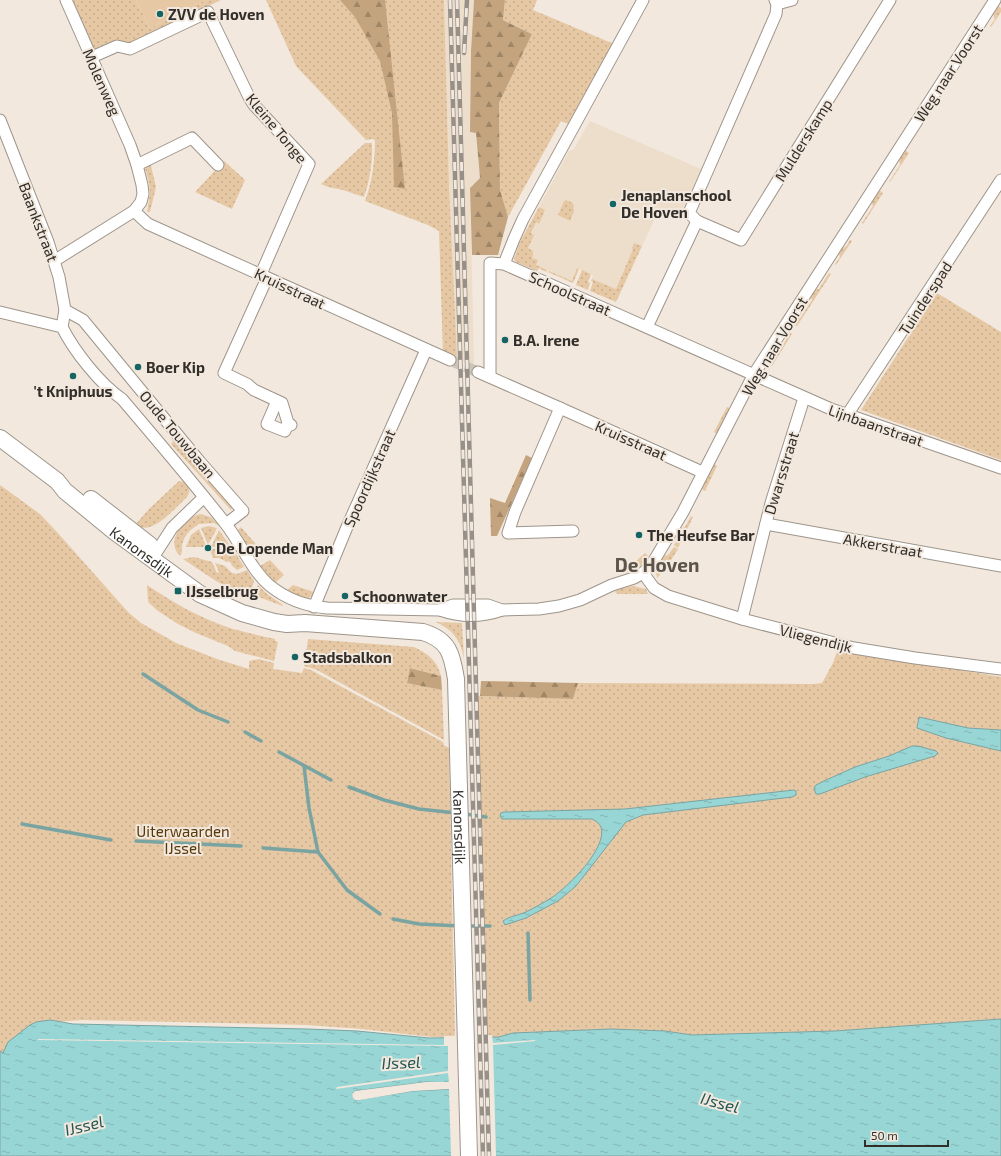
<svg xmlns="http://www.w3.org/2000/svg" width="1001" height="1156" viewBox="0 0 1001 1156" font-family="'Exo 2',sans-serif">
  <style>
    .built { fill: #eddecc }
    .green { fill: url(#green-dots) }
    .forest { fill: url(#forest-firs) }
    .pitch { fill: #e6c8a4 }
    .water { fill: url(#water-ripples); stroke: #79a4a2; fill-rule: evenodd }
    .pier { fill: #f2e8dd; fill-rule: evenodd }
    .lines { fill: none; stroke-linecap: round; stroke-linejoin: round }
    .stream { stroke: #79a4a2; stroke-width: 3.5 }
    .street-tunnel { stroke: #ccc3b9; stroke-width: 11; stroke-dasharray: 11 5.5; stroke-linecap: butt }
    .street-casing { stroke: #9e958a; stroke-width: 13 }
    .secondary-casing { stroke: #9e958a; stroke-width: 18 }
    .street { stroke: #fff; stroke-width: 11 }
    .secondary { stroke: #fff; stroke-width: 16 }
    .rail-casing { stroke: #979088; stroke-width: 4.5 }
    .rail { stroke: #f2e8dd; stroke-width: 3; stroke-dasharray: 9; stroke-linecap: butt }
    .poi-dot { fill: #156464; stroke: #f2e8dd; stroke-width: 1.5 }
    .labels { text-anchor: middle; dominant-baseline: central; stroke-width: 4; stroke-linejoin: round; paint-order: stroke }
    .poi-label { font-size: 15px; font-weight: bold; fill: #322e2a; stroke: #f2e8dd; text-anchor: start }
    .street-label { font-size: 15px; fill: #322e2a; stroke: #f2e8dd }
    .park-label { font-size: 15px; fill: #573807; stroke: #f2e8dd }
    .water-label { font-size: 16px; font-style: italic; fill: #215656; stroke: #f2e8dd }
    .district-label { font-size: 19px; font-weight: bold; fill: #5c544a; stroke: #f2e8dd }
  </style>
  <defs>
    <pattern id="green-dots" width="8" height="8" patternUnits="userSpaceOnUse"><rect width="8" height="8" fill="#e6c8a4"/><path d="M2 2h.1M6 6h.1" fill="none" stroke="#c6ac8d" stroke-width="1.8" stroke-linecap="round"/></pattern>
    <pattern id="forest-firs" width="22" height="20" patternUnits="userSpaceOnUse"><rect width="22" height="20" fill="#c3a47e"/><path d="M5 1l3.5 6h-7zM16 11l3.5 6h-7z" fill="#9f8667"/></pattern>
    <pattern id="water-ripples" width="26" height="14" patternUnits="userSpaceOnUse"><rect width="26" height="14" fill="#98d6d5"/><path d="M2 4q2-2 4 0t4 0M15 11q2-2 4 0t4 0" fill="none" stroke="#83b8b7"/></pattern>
  </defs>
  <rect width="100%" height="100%" fill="#f2e8dd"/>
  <g class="built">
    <path d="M444,0h30l-3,51 -1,81 6,1 4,46 -10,9 4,176 -17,-5 -1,-7 -7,-167z"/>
    <path d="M590,121l111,48 -23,51 -20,-8 -16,34 -8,-3 -1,6 -17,40 -24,-10 1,-4 -15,-7 -6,13 -53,-23 22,-55 28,-52 5,-2z"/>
  </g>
  <g class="green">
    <path d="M71,0h65l14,28 55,-28h16l-91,44 -13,-3 -23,10z"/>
    <path d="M266,0h178l5,185 8,174 -14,-6 -4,-122 -11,-6 -63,-24c7,-18 10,-41 10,-61l-3,-1 -6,1 -70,-74z"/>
    <path d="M505,0h32l-4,10 81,34 -44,81 -9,-4 -53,96 -8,-27 -1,-87 33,-69 -29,-14z"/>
    <path d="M998,6l3,2v4l-10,15 -1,-1 5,-7 -2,-5z"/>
    <path d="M365,143h7c1,17 -2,38 -8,54l-21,-7 -15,-3 -7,-3z"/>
    <path d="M905,150l4,3 -19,29h-1l11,-17 -1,-6z"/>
    <path d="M224,161l21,19 -13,29 -37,-17z"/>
    <path d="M150,162l6,25 -6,25h-3l3,-19 -1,-10 -5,-19z"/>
    <path d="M879,190l4,3 -20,31 -1,-1 11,-17 -2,-5z"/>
    <path d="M566,200l7,3 1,8 -4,10 -12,-6 6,-14z"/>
    <path d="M539,207l6,3 -6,14 -3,-2 -5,11 3,2 -6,13 5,3v4l-1,3 6,2 -2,5 11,5 -1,2 -7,-4 -2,3 -21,-9 -2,-3 6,-17z"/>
    <path d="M850,240l2,1 -16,24 -1,-1 5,-7 -2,-6 2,-3 6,-1z"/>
    <path d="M634,243l8,3 -26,56 -26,-11 3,-9 -2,-1 1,-2 24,10 17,-40 -1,-1z"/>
    <path d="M577,268l2,1 -6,14 -25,-11 1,-1 23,10z"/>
    <path d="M582,270l9,4 -3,8 2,1 -2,7 -12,-5z"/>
    <path d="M829,273l2,1 -34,52 -5,-3 4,-6h5l11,-17 -2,-5 3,-5 6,-1z"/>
    <path d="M937,293l64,39v128l-140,-50z"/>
    <path d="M790,333l2,1 -20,32 -5,-3 7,-12 6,-1z"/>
    <path d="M727,407l3,1 -13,26 -3,-2z"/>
    <path d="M176,436l17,26 32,37 4,1 4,6 -2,4 -60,-66 2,-2 -1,-2z"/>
    <path d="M714,464l3,2 -12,25 -4,-2z"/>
    <path d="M179,481l6,1c4,5 6,9 2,15 -12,11 -35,40 -52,28l14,-16z"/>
    <path d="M0,485l40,29 16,17 72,81 13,11 35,20 41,16 32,10v-8l10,-2 15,4 -1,6 29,4 2,-5 7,2 132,72 1,3 5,3 6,289h-23l-70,-8 -55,-4 -225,-5 -39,3 -43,36z"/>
    <path d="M200,514l11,3 10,10 -7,-4 -16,1v1c-8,4 -15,12 -16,21 -1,5 1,6 -2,10 -15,-15 3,-38 20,-42z"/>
    <path d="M691,516l2,1 -15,31 -4,-3 5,-8 -1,-6 1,-2 6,-2z"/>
    <path d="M209,526l8,2 -9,17 -7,-17z"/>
    <path d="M241,527l18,21 -7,5 -14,-23z"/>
    <path d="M199,529l7,17 -1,1h-19l5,-12z"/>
    <path d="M219,530l12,17h-20z"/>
    <path d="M674,547l4,2 -10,16 -11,13 -1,-6 2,-6 5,-9 -1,-1 6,-1z"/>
    <path d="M211,549h22l11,18 -7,3 -6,-5 1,-1 -4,-3 -1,1 -8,-4h-6l-3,-8z"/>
    <path d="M645,553l4,4c-5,8 -12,13 -19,17l-4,-4z"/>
    <path d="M194,557l18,5 5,11 2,-1 -4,-9 10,3 7,7 5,1 10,-4 7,11 -5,17 -33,-17 -33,-22z"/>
    <path d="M270,560l14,15 -9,8 -15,-17z"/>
    <path d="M147,585c25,17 51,32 80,42 15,5 32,8 48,12v2l3,1 -4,19 -39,-10 -7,-5 -32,-13 -18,-9 -20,-13 -9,-8 -1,-2z"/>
    <path d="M258,585l9,9 16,11v1l-27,-10 1,-2 -3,-1z"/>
    <path d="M293,585l21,7c-6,13 -18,3 -28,-1z"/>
    <path d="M633,586l13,3 2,5h-30l-3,-2 3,-3z"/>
    <path d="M435,622l27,1 2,36c-3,-18 -11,-30 -29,-37z"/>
    <path d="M308,639l106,8c14,7 23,13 27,29l-30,-8 -4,14 35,8 2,50 -127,-70 -13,-4z"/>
    <path d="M838,649l163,28v342l-166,12 -143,4 -27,-4 -54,-2 -53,2 -59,6h-16l-8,-341 98,3 5,-16 235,1 9,-1 11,-20z"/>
  </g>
  <g class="forest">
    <path d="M340,0h45l20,189 -11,-2 -2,-74 -12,-52 -25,-44z"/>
    <path d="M474,0h31l-2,20 29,14 -33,69 1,87 8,27 -10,38h-26l-2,-67 10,-10 -4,-45 -6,-1 1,-81z"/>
    <path d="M526,455l6,3 -35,78h-6l-1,-38 15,5z"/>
    <path d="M410,668l31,8 1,14 -35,-7z"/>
    <path d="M481,681l97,2 -5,16 -93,-3z"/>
  </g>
  <path class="pitch" d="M136,0h69l-55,28z"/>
  <g class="water">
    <path d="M919,717l49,11 33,2v21l-55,-13 -29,-10z"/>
    <path d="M912,746h6l18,5 2,2 -3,3 -70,21 -45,17h-4l-2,-6 2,-3 8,-4 31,-14 34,-11z"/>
    <path d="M794,790l2,1v4l-4,2 -149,18 -17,7 -50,64 -18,15 -32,17 -21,7 -2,-4c7,-5 16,-6 23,-9 8,-4 17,-9 25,-14 16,-10 57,-50 50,-71 -2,-4 -5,-6 -9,-8h-90l-2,-3 1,-3 3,-1 121,-3z"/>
    <path d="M1001,1019v137h-1001v-105l3,2 5,-11 22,-17 6,-3 14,-2 23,4 234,5 50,2 72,7 70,-1 14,-4 98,-4 54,2 27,4 143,-4zM426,1082l28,1 -2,6 -39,2 -58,9 -3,-6 3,-3z"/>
  </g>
  <path class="pier" d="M492,1035l1,8 41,-3 2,1 -43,4 3,111h-45l-2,-67 -36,2 -53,9h-5l-2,-2 -1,-4 3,-3 71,-9h23l-1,-9 -112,16 1,-2 111,-16v-25l-409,-6 -2,-1 407,6v-9zM427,1084l25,1 -1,2 -38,2 -53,9h-4l-2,-1 2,-4z"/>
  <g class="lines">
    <g class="stream">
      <path d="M143,674l55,36 30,12"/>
      <path d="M245,732l16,9"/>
      <path d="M279,752l52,28"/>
      <path d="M304,766l5,42 9,44 29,38 33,24"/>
      <path d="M349,787l35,13 35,9 37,4"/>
      <path d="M465,814l21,3"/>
      <path d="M22,824l89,16"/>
      <path d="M136,841l105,5"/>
      <path d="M263,848l55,4"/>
      <path d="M393,919l26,5 41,2"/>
      <path d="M468,926h22"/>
      <path d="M528,933l2,67"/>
    </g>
    <path class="street-tunnel" d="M450,360l28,12"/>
    <defs>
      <g id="street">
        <path d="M777,4l15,-4"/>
        <path d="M92,57l25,-11 13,3 78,-37 41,85 5,8 55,59 -48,110"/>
        <path d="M0,120l48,122 11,35 6,33 -3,17"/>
        <path d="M137,165l55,-27 26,27"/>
        <path d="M134,211l14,13 302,136"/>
        <path d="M697,221l-8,-8 87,-199 1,-10 -2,-4"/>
        <path d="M54,261l80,-50 7,-9 2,-8 -1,-9 -5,-20 -7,-20 -64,-145"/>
        <path d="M504,264l10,-25 9,-20 120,-219"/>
        <path d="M267,278l-43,95 23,11 7,6 28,13 6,20 3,2"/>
        <path d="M65,310l18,10 117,142 43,49 -17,13"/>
        <path d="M0,312l62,15c12,24 38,57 60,72 35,41 70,82 103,124 16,20 25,45 44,62 17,14 36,21 58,23l113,2c20,7 42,7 62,0"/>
        <path d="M647,327l50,-106 44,19 149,-240"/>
        <path d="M478,372l82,36 -45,104 -7,21 65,-2"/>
        <path d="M490,377v-114l14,1 327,145 170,59"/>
        <path d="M277,401l-10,23 18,7 3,-8"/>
        <path d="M560,408l142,64"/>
        <path d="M847,415l154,-235"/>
        <path d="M766,524l235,42"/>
        <path d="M152,559l20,-31 32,-31"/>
        <path d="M643,573l11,15 14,8 74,23 112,29 61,10 86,11"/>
        <path d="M314,607l33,-80 79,-177"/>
        <path d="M440,610l13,-5h35l14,5 37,-1 20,-3 21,-6 32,-15 22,-7 9,-5 9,-9 31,-52 71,-138 241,-374"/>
        <path d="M742,619l29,-116 33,-105"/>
      </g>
      <g id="secondary">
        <path id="s1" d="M0,438l57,43 8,10 50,41 85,62 42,19 32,9 13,2 18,-1 118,9c26,8 29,22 33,47l13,477"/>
        <path d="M91,499l59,46"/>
      </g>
    </defs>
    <use href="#street" class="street-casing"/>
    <use href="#secondary" class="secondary-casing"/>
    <use href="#street" class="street"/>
    <use href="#secondary" class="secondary"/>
    <defs>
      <g id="rail">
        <path d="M450,0l33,1156"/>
        <path d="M457,0l32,1156"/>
        <path d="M464,53l3,-53"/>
      </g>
    </defs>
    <use href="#rail" class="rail-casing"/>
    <use href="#rail" class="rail"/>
  </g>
  <g class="poi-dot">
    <circle cx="160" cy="14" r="4"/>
    <circle cx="613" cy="204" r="4"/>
    <circle cx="505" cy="340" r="4"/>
    <circle cx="138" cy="367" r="4"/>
    <circle cx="73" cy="376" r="4"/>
    <circle cx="639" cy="535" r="4"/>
    <circle cx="208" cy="548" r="4"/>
    <rect x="174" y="587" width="8" height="8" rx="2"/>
    <circle cx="345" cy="596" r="4"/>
    <circle cx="295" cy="657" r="4"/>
  </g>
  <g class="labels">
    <g class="poi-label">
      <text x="168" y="14">ZVV de Hoven</text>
      <text x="621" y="195">Jenaplanschool<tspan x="621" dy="17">De Hoven</tspan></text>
      <text x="513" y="340">B.A. Irene</text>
      <text x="146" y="367">Boer Kip</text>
      <text x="73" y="391" text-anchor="middle">'t Kniphuus</text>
      <text x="647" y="535">The Heufse Bar</text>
      <text x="216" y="548">De Lopende Man</text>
      <text x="186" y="591">IJsselbrug</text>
      <text x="353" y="596">Schoonwater</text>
      <text x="303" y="657">Stadsbalkon</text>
    </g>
    <g class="street-label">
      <text transform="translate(948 73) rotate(-57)">Weg naar Voorst</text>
      <text transform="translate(102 82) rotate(66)">Molenweg</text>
      <text transform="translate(277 128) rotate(50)">Kleine Tonge</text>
      <text transform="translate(803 140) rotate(-58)">Mulderskamp</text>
      <text transform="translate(39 222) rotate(69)">Baankstraat</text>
      <text transform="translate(290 288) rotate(25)">Kruisstraat</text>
      <text transform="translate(570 293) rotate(24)">Schoolstraat</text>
      <text transform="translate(925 298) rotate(-57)">Tuinderspad</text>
      <text transform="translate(774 346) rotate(-59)">Weg naar Voorst</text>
      <text transform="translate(876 425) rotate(19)">Lijnbaanstraat</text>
      <text transform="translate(178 434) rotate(50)">Oude Touwbaan</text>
      <text transform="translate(631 440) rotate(24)">Kruisstraat</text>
      <text transform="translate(781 473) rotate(-73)">Dwarsstraat</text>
      <text transform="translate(369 478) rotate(-66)">Spoordijkstraat</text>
      <text transform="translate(883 545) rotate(10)">Akkerstraat</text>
      <text stroke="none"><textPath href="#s1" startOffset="182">Kanonsdijk</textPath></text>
      <text transform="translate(816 638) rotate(14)">Vliegendijk</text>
      <text stroke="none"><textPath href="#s1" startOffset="693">Kanonsdijk</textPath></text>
    </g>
    <g class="park-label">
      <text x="183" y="831">Uiterwaarden<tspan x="183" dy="17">IJssel</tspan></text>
    </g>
    <g class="water-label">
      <text transform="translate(401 1062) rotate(-2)">IJssel</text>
      <text transform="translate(720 1102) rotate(15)">IJssel</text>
      <text transform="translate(84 1125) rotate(-14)">IJssel</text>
    </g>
    <g class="district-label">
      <text x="657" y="564">De Hoven</text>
    </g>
  </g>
  <path d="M865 1140v6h83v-6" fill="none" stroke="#322e2a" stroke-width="2"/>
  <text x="871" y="1140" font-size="12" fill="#322e2a" stroke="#f2e8dd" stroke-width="3" paint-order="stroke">50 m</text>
</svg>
